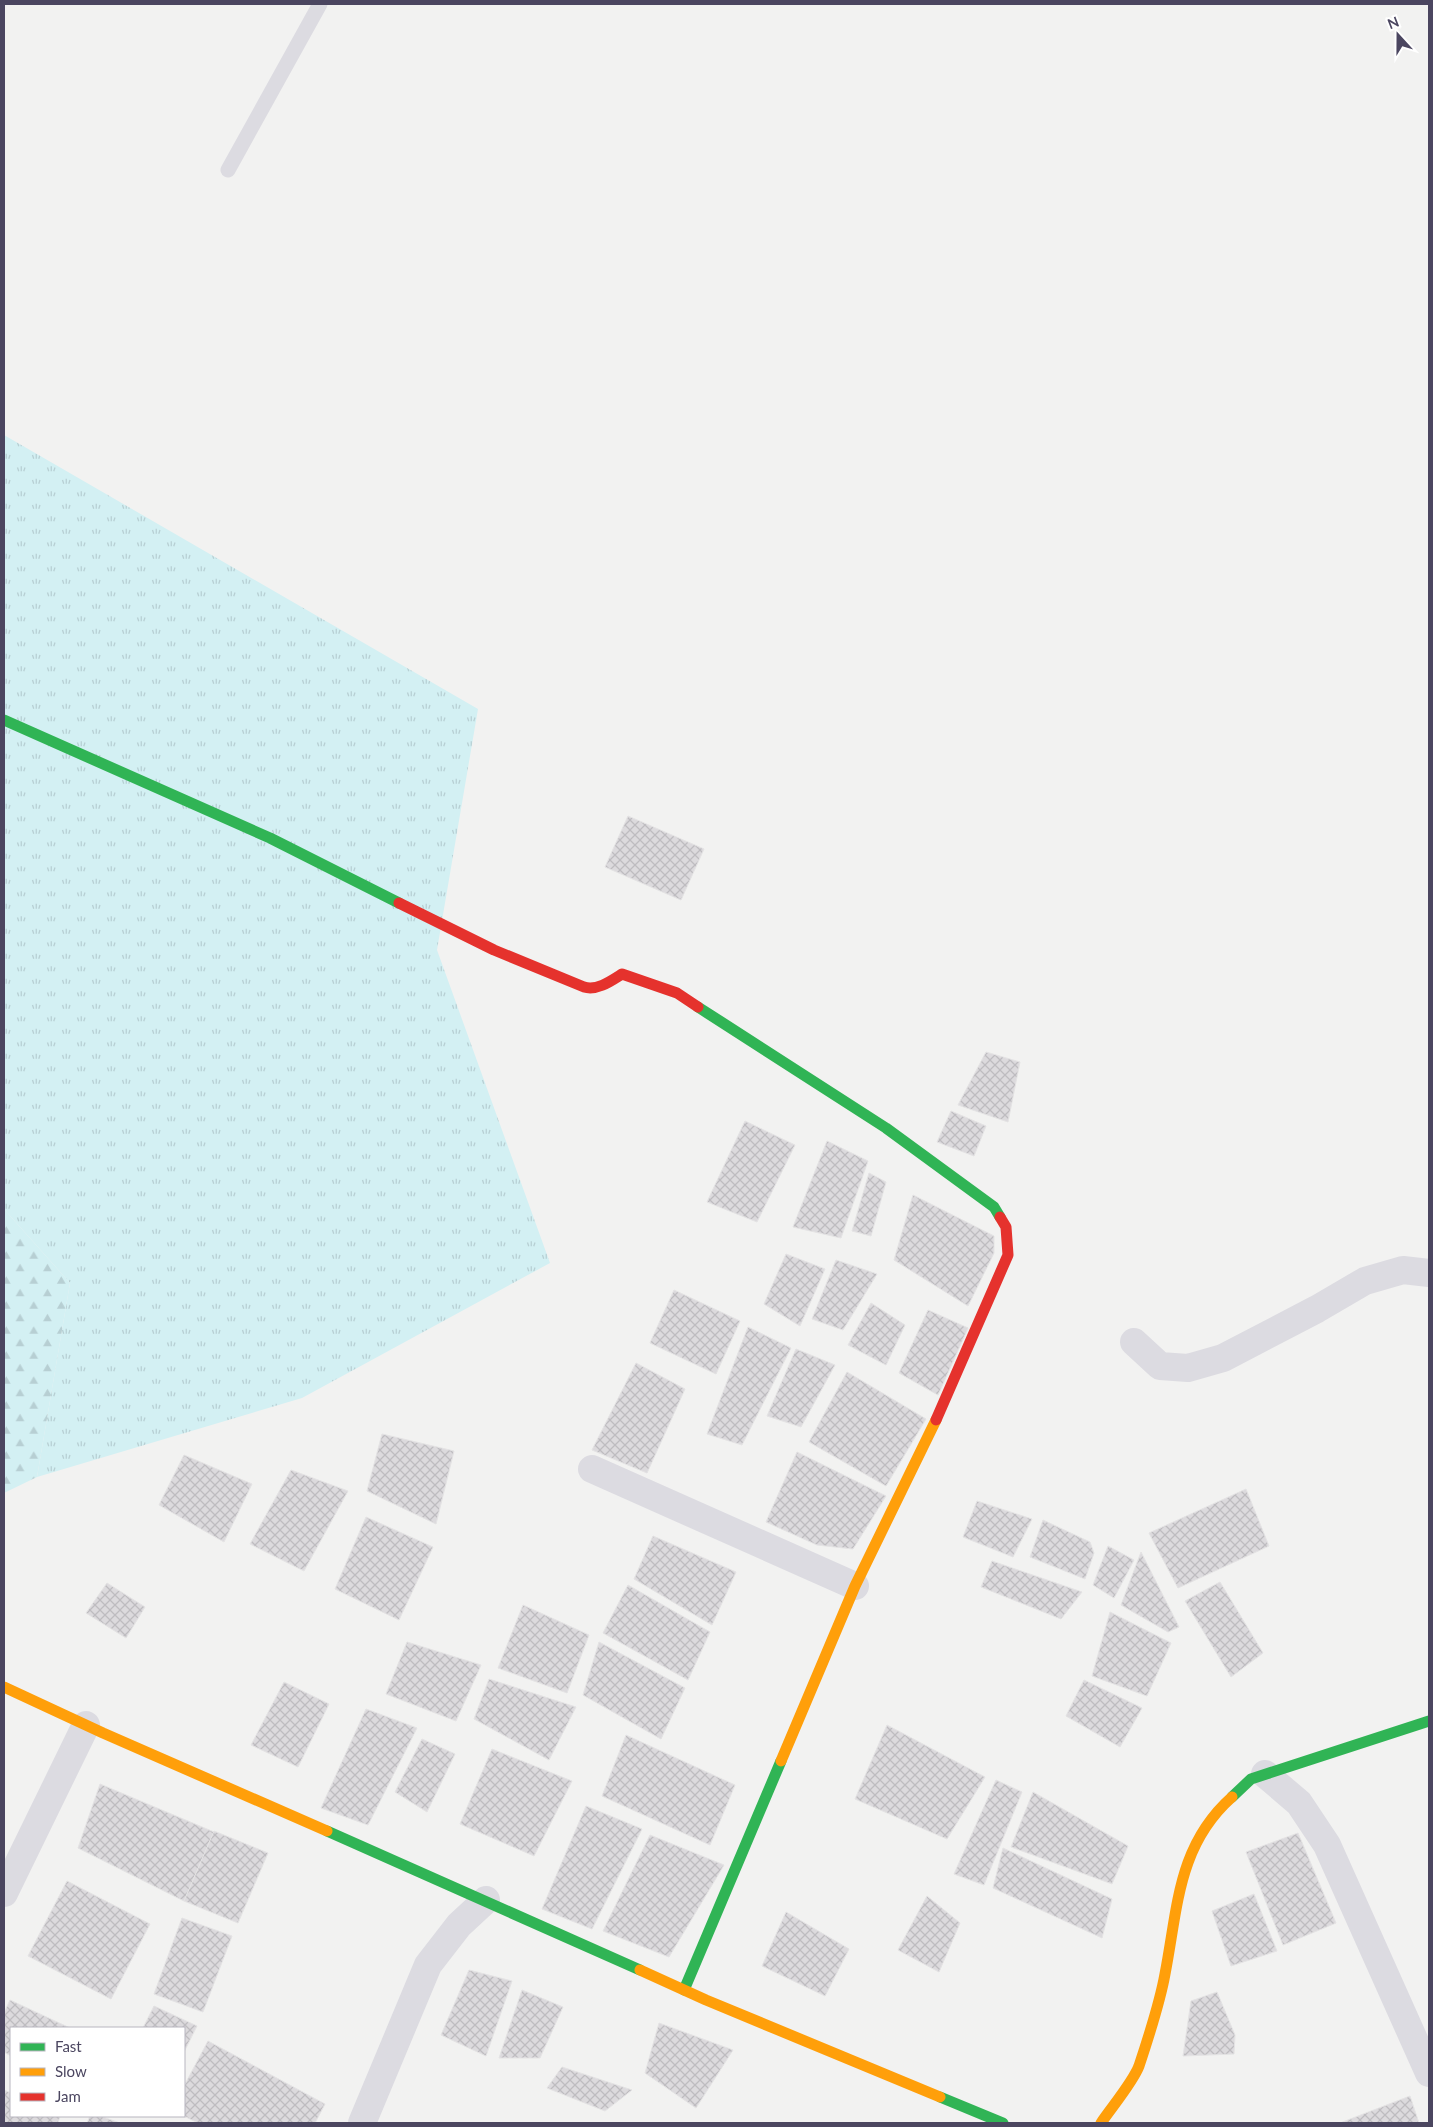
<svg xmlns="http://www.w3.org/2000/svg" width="1433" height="2127" viewBox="0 0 1433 2127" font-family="Lato,sans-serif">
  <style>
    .grass { fill: url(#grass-tufts) }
    .forest { fill: url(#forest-firs) }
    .building { fill: url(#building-cross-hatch); stroke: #e4e3e4 }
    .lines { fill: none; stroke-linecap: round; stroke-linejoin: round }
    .lane { stroke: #dcdbe1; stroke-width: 15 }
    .street { stroke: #dcdbe1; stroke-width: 28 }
    .fast { stroke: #30b455; stroke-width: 11 }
    .slow { stroke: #ff9f0a; stroke-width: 11 }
    .jam { stroke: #e5322d; stroke-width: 11 }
  </style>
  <defs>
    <pattern id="grass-tufts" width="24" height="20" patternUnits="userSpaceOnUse" patternTransform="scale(1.25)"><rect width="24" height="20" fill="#d3f0f3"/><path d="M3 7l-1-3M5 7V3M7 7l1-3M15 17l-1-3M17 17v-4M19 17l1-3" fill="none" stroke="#b7cfd3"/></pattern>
    <pattern id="forest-firs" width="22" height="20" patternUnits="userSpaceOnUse" patternTransform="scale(1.25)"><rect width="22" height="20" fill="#d3f0f3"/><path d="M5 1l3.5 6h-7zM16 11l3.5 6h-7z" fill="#b7cfd3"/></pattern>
    <pattern id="building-cross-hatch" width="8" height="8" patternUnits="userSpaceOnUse" patternTransform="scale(1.25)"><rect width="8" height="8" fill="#dcdadd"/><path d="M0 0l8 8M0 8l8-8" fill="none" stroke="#bebcc0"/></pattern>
  </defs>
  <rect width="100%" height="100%" fill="#f2f2f1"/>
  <path class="grass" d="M4,435l474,274 -41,241 113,313 -248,135 -265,79 33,-194 -66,-74z"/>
  <path class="forest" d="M4,1209l66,74 -33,194 -33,16z"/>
  <g class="building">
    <path d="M628,816l76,33 -23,51 -76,-33z"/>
    <path d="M986,1052l34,10 -12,60 -50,-17z"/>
    <path d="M951,1111l35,15 -12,30 -37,-14z"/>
    <path d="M745,1121l50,24 -38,77 -50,-20z"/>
    <path d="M827,1141l41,20 -27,77 -48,-11z"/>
    <path d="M869,1173l17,9 -15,54 -19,-5z"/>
    <path d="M913,1195l81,41v17l-26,53 -74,-46z"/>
    <path d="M786,1254l39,15 -25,57 -36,-22z"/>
    <path d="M836,1260l41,14 -34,56 -31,-11z"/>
    <path d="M674,1290l66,31 -24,53 -66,-31z"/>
    <path d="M871,1303l34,22 -19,40 -38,-20z"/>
    <path d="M928,1310l40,18 -30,67 -39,-22z"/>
    <path d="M748,1327l43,21 -49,97 -35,-11z"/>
    <path d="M796,1349l39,16 -34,62 -34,-11z"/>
    <path d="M636,1363l49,26 -38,84 -55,-23z"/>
    <path d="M847,1372l79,47 -40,67 -77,-44z"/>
    <path d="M382,1434l72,17 -18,73 -69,-33z"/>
    <path d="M797,1452l89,44 -33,53 -36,-4 -51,-23z"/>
    <path d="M184,1455l68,29 -28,58 -65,-37z"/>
    <path d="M291,1470l57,21 -44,80 -54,-27z"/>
    <path d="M1246,1489l23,57 -91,42 -29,-55z"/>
    <path d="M977,1501l55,18 -19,38 -50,-20z"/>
    <path d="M366,1517l67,30 -34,73 -64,-31z"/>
    <path d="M1043,1520l47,22 4,11 -9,26 -55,-22z"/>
    <path d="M653,1536l83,36 -24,53 -78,-46z"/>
    <path d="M1108,1546l26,14 -20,38 -21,-13z"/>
    <path d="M1141,1552l38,75 -11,5 -47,-27z"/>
    <path d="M992,1561l90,31 -21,27 -80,-32z"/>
    <path d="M1220,1582l43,71 -32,24 -46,-76z"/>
    <path d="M107,1583l38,24 -19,31 -40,-25z"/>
    <path d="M628,1585l82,47 -22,48 -85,-47z"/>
    <path d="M523,1605l66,30 -22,58 -69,-25z"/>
    <path d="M1110,1612l61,31 -24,53 -55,-20z"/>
    <path d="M407,1642l74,23 -25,56 -70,-27z"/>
    <path d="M599,1642l86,46 -24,51 -78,-44z"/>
    <path d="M489,1679l87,28 -27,53 -75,-41z"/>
    <path d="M1084,1680l58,28 -22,39 -54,-31z"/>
    <path d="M284,1682l45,22 -31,63 -47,-22z"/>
    <path d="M366,1709l51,19 -49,97 -47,-17z"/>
    <path d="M887,1725l98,52 -38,62 -92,-40z"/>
    <path d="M626,1735l109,50 -25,60 -108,-49z"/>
    <path d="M422,1739l33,15 -28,58 -32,-20z"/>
    <path d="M492,1749l80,32 -38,75 -74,-32z"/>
    <path d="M996,1780l26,12 -38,93 -30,-11z"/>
    <path d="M100,1784l114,48 -30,69 -106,-53z"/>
    <path d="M1033,1792l95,54 -16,38 -101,-37z"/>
    <path d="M586,1806l56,23 -50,100 -50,-20z"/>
    <path d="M214,1831l54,22 -30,70 -54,-22z"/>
    <path d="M1298,1833l38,90 -53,22 -37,-93z"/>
    <path d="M650,1835l74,30 -55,92 -66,-26z"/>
    <path d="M1003,1848l109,51 -10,39 -109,-50z"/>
    <path d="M67,1881l83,43 -39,75 -83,-43z"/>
    <path d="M1254,1894l23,57 -46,15 -19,-55z"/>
    <path d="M927,1896l33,27 -21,49 -41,-22z"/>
    <path d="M786,1912l63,37 -24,47 -63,-30z"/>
    <path d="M182,1918l50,18 -29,76 -49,-18z"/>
    <path d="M469,1970l43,11 -26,75 -45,-21z"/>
    <path d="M522,1990l41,17 -23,51h-41z"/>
    <path d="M1217,1992l18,43 -1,19 -51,2 8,-55z"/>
    <path d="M10,2000l60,28h-59v28l-7,-4v-39z"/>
    <path d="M154,2006l43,20 -13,26v-24h-41z"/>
    <path d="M659,2023l74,27 -37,58 -51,-35z"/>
    <path d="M208,2041l117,63 -10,19h-117l-14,-7v-30z"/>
    <path d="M562,2067l70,23 -27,21 -58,-23z"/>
    <path d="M4,2090l7,3v23h49l-2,7h-54z"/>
    <path d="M1410,2096l9,27h-79z"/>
    <path d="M90,2116h10l20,7h-33z"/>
  </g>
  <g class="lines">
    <path class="lane" d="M228,170l92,-166"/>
    <g class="street">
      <path d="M1134,1342l26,24 28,2 35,-10 94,-49 48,-28 38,-11 26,3"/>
      <path d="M592,1469l263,117"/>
      <path d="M1265,1774l34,29 28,42 102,228"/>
      <path d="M4,1893l82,-168"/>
      <path d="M362,2123l66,-158 31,-40 27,-25"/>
    </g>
    <g class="fast">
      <path d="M4,720l266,118 129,65"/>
      <path d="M698,1007l188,121 108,79 6,10"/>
      <path d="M1232,1797l19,-18 178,-58"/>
      <path d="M327,1831l313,139"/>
      <path d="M684,1990l97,-229"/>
      <path d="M940,2097l63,26"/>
    </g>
    <g class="slow">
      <path d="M4,1687l99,46 224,98"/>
      <path d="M781,1761l74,-175 81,-166"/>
      <path d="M640,1970l66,30 234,97"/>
      <path d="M1101,2123c10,-15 32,-41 38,-57 9,-27 21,-64 26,-92 13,-66 12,-128 67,-177"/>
    </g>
    <g class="jam">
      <path d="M399,903l95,47 90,37c13,4 27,-6 38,-13l55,19 21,14"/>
      <path d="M936,1420l72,-165 -2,-28 -6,-10"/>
    </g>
  </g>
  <rect width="1433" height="2127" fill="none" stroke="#4b4660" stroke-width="10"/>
  <rect x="10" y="2027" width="175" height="90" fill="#ffffff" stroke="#b7b5bf"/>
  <rect x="20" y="2043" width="25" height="8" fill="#30b455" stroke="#b7b5bf"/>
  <text x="55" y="2052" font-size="15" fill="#4b4660">Fast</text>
  <rect x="20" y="2068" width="25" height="8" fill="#ff9f0a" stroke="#b7b5bf"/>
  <text x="55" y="2077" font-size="15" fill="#4b4660">Slow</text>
  <rect x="20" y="2093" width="25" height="8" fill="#e5322d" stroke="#b7b5bf"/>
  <text x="55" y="2102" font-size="15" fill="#4b4660">Jam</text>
  <g transform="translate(1398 35) rotate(339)" stroke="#ffffff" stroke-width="4" paint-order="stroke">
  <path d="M0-4L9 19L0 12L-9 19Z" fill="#4b4660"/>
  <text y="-8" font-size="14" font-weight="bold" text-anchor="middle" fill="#4b4660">N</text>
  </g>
</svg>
